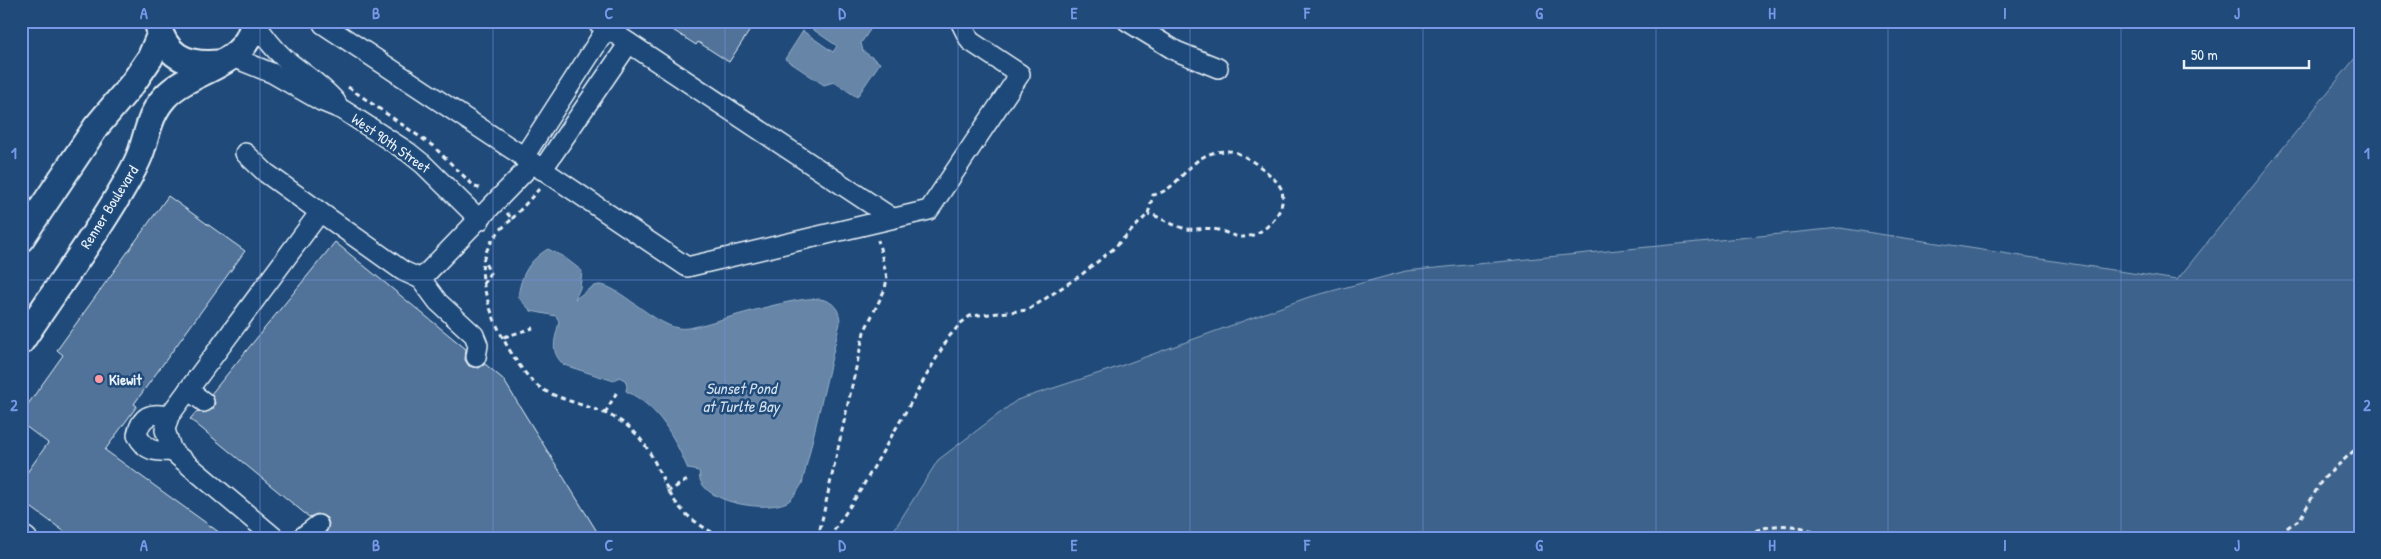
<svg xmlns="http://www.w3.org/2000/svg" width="2381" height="559" viewBox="0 0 2381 559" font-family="'Patrick Hand',sans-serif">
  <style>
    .green { fill: #3c628c; stroke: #92aac2 }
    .water { fill: #6685a7; stroke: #9ab0c7 }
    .building { fill: #517399; stroke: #e8f1f8 }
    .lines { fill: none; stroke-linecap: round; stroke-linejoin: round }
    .minor-casing { stroke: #e8f1f8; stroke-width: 22 }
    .major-casing { stroke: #e8f1f8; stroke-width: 29 }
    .path { stroke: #e8f1f8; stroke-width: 3; stroke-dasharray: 5 4; stroke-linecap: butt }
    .minor { stroke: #1f4a7a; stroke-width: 19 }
    .major { stroke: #1f4a7a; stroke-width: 25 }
    .grid { fill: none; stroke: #7897e6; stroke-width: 1; stroke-opacity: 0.55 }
    .poi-dot { fill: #ff9aa2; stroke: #1f4a7a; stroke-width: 2 }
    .labels { text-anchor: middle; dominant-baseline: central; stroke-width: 5; stroke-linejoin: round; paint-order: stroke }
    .street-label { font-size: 15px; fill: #e8f1f8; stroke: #1f4a7a }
    .poi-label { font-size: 15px; font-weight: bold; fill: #e8f1f8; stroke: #1f4a7a; text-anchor: start }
    .water-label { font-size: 16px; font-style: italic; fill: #d4e1ec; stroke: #1f4a7a }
    .neatline { fill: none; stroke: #7897e6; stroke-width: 2 }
    .grid-label { font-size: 16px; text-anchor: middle; font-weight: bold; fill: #7897e6 }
  </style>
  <rect width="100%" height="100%" fill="#1f4a7a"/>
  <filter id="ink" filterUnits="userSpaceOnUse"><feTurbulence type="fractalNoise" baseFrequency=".02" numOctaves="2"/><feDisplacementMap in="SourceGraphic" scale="10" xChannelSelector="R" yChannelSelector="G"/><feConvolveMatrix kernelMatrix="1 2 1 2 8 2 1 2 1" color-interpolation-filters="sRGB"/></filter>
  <g filter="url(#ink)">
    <path class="green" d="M2360,52v486h-559l-12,-5 -6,5h-894l49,-78 79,-60 98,-32 191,-70 100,-27 434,-43 337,52z"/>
    <g class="water">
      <path d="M811,21h65l-15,22 2,8 17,12 -23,34 -23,-15 -10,3 -39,-26 18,-28 30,21 4,-6 -29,-20z"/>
      <path d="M548,249l16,8 18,14 -2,17 -5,11c7,-4 15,-13 24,-14 18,-1 54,39 79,43 5,1 11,0 16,-1 25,-6 104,-32 126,-28 13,2 20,10 20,24l-38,161c-4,6 -9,15 -15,18 -21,10 -75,2 -86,-20 -2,-3 -1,-7 -2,-11l-11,-2c-15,-34 -28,-61 -62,-78l1,-5 -2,-6 -6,-3 -5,4 -50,-16c-16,-15 -8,-26 -5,-44l-3,-5 -25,-5 -13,-14c3,-22 11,-37 30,-48z"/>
    </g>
    <g class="building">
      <path d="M659,21h97l-27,41 -31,-20 -2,3z"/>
      <path d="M168,196l77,55 -111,153 3,2 -32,44 122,88h-154l-52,-38v-19l27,-38 -27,-20v-9l42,-59 -6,-5z"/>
      <path d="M335,242l131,107 -1,11 4,6 10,2 6,-4 18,15 98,159h-270l-5,-5 3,-9 -2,-6 -10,-4 -8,3 -119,-98 7,-8 6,2 10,-4 2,-6 -4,-9z"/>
    </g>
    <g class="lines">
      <defs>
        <g id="minor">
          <path d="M254,21c9,14 18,26 30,37 18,15 37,26 52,44"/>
          <path d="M324,21l-1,3 210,139"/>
          <path d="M596,21l296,197"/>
          <path d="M1127,21l49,30 42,17"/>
          <path d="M232,57l40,16 49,28 22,9 65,42 15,12 57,56"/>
          <path d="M245,153l21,20 54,39"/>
          <path d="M523,158l84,-130"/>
          <path d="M542,170l87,-127"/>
          <path d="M421,279l17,23 36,33 4,10 -2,12"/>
          <path d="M188,390l16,12"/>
          <path d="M169,416c-19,-4 -28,0 -32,19 9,16 17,17 35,16"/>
          <path d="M21,534l6,4"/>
          <path d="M275,538l-103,-87 -7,-21 4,-14 151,-204 83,59 18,8 112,-116 154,104 242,-57 91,-136 -50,-33 -10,-20"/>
          <path d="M301,538l17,-13"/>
        </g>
        <g id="major">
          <path d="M157,21c7,34 28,45 61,42"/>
          <path d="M21,239l75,-112 37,-44 17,-25 10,-24"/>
          <path d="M21,342c34,-52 72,-102 103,-156 7,-12 14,-24 18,-37 6,-19 9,-37 23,-52 25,-28 85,-31 88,-76"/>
        </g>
      </defs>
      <use href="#minor" class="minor-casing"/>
      <use href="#major" class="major-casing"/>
      <g class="path">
        <path d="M348,87l85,59 42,41 8,2"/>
        <path d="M507,213l5,6c-14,12 -25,25 -29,43 -6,34 31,109 59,127 31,18 70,18 95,46 27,30 24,65 62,89 10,7 18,12 30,14"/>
        <path d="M512,219l28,-31"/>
        <path d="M483,284l7,-11 -6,-12"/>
        <path d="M504,337l29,-9"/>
        <path d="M605,413l13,-23"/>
        <path d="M667,492l22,-13"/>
        <path d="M818,538l46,-206 21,-43 2,-11 -9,-38"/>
        <path d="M829,538l31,-47 88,-153 13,-15 9,-7 58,-6 53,-35 31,-25 36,-36 5,-19c31,-6 34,-45 76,-44 13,0 50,27 53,40 5,21 -19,46 -40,46 -9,0 -19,-7 -29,-8 -10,-2 -20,2 -30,-1 -12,-3 -23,-12 -35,-14"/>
        <path d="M1739,538c29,-16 59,-17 87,0"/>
        <path d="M2272,538l28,-19 22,-39 38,-35"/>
      </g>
      <use href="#minor" class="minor"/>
      <use href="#major" class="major"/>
    </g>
  </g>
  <path class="grid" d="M260,21v517M493,21v517M725,21v517M958,21v517M1190,21v517M1423,21v517M1656,21v517M1888,21v517M2121,21v517M21,280h2339"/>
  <circle class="poi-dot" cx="99" cy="379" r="5"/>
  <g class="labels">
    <g class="street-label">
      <text transform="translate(391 143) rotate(35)">West 90th Street</text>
      <text transform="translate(109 207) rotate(-58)">Renner Boulevard</text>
    </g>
    <g class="poi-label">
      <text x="109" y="379">Kiewit</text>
    </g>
    <g class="water-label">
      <text x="741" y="388">Sunset Pond<tspan x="741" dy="18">at Turlte Bay</tspan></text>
    </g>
  </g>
  <rect width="2381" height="559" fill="none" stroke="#1f4a7a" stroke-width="55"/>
  <path d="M2184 60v8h125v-8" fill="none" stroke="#e8f1f8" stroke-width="2.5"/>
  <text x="2191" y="60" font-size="15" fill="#e8f1f8" stroke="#1f4a7a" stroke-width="4" paint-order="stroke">50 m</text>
  <rect x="28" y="28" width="2326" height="504" class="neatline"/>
  <g class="grid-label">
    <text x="144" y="19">A</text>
    <text x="376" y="19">B</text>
    <text x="609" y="19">C</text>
    <text x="842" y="19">D</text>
    <text x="1074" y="19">E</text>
    <text x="1307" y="19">F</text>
    <text x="1539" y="19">G</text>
    <text x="1772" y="19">H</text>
    <text x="2005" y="19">I</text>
    <text x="2237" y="19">J</text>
    <text x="14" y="159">1</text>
    <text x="2367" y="159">1</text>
    <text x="14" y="411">2</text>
    <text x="2367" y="411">2</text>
    <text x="144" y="551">A</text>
    <text x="376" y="551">B</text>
    <text x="609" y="551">C</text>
    <text x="842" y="551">D</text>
    <text x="1074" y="551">E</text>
    <text x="1307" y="551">F</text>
    <text x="1539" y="551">G</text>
    <text x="1772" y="551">H</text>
    <text x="2005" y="551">I</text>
    <text x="2237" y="551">J</text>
  </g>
</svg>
